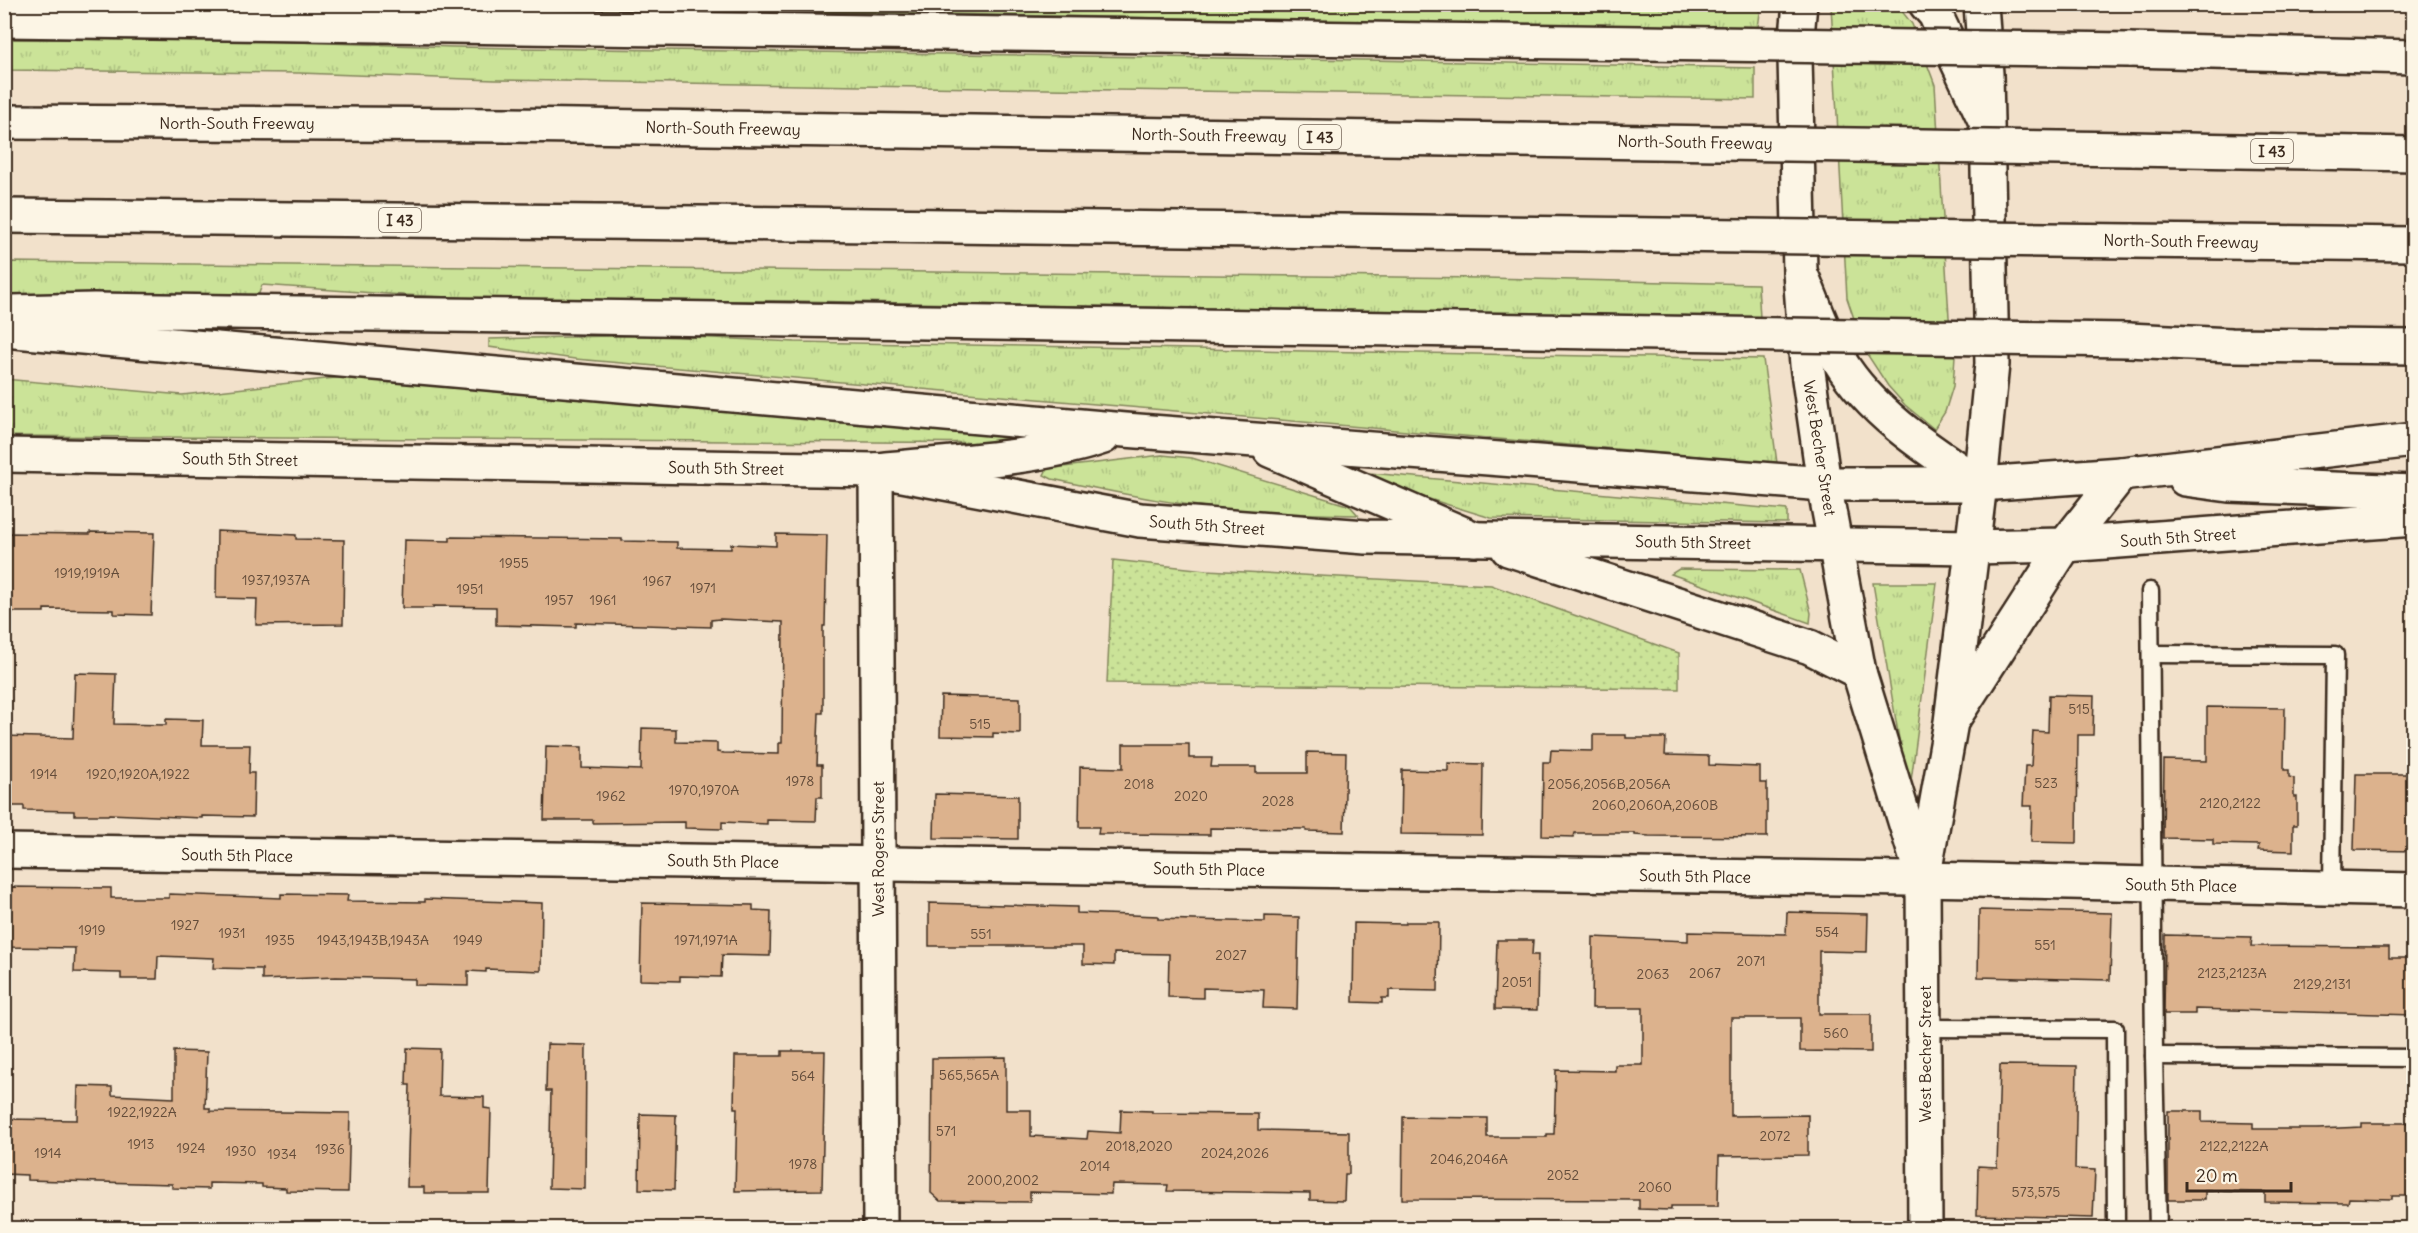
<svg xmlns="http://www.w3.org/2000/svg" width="2418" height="1233" viewBox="0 0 2418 1233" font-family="Delius,sans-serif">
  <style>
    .grass { fill: url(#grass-tufts); stroke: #83865b; stroke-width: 1.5 }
    .garden { fill: url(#garden-dots); stroke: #83865b; stroke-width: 1.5 }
    .building { fill: #dcb28d; stroke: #3b2a1e; stroke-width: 1.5 }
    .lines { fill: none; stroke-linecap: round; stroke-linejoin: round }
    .lane-casing { stroke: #3b2a1e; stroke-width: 21 }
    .street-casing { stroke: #3b2a1e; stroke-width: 38 }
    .secondary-casing { stroke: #3b2a1e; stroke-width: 38 }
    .highway-casing { stroke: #3b2a1e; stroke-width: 38 }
    .lane { stroke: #fcf5e5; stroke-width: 16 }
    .street { stroke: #fcf5e5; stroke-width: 33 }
    .secondary { stroke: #fcf5e5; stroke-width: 33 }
    .highway { stroke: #fcf5e5; stroke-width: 33 }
    .highway-bridge-casing { stroke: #3b2a1e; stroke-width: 38; stroke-linecap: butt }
    .highway-bridge { stroke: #fcf5e5; stroke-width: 33 }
    .labels { text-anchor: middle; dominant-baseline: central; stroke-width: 5; stroke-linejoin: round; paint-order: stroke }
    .number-label { font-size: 14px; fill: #634c3a }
    .shield { fill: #fcf5e5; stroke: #75675a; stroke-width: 1.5 }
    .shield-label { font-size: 15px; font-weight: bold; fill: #3b2a1e }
    .street-label { font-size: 16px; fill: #3b2a1e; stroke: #fcf5e5 }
  </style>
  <defs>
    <pattern id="grass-tufts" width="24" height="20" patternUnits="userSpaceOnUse" patternTransform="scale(1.5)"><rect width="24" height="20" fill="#cbe398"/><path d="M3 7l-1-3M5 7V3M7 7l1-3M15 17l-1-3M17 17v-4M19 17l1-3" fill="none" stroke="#afc383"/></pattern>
    <pattern id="garden-dots" width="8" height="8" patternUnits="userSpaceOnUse" patternTransform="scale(1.5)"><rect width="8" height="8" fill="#cbe398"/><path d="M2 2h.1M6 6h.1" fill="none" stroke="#afc383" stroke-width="1.8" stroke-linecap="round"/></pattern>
  </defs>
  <rect width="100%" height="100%" fill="#f2e1cb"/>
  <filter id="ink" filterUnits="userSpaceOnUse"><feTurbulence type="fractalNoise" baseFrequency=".0167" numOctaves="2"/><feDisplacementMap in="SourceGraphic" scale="12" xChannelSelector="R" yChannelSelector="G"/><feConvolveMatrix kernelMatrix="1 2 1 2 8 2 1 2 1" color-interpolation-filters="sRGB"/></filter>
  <g filter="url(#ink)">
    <g class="grass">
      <path d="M516,4h1245v1l-3,23 -1242,-21z"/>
      <path d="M1831,5h66l15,19 23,61 14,232 6,39 -2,30 -8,26 -11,17 -29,-24 -17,-19 -23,-35 -18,-53z"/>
      <path d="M5,39l224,1 226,7 913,13 387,8v31l-773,-11 -487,-8 -196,-7 -294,-3z"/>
      <path d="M5,262l1479,16 274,6 2,34 -965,-17 -280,-1 -112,-5 -141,-10 -4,11 -253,-1z"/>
      <path d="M649,335l146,7 968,17 14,104 -1202,-104 -86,-12v-8z"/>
      <path d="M362,375l659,57 3,11 -1019,-7 -1,-57 178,16z"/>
      <path d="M1162,455l30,3 158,48 8,9c-32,-1 -65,-1 -97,-3 -71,-4 -140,-18 -209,-33l-8,-4 3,-6z"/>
      <path d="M1358,472l429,38v13l-296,-5 -133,-41z"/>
      <path d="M1679,569l121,1 11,43 -1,10 -139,-49z"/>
      <path d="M1873,583h64l-26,198h-5z"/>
    </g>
    <path class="garden" d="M1113,560l93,10 285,15 188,68v36l-572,-6z"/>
    <g class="building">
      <path d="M217,531l79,4v4l48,1 -1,84 -87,1 1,-26 -41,-1z"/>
      <path d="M90,532l64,1 -3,82 -37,-1v-4l-70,-1v3h-40v-79l86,1z"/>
      <path d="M776,534l51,1 -2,91h-2v87h-4l-2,52h5v32h-5l-1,24 -49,-1v4l-45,-2v7l-37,-1v-6l-92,1v-3h-49l2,-74 36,1v21l59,2 1,-42 34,1v13l41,1v9l7,1 55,1v-11h3l1,-121 -63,-3 -9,1v7l-135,-4v4l-80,-2v-18l-63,-1v2h-31l2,-68 46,1v-4l172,2v2l55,1v6l54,1v-5l45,2z"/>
      <path d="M75,673l41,1 -2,50 52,1v-6l37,1 -1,25h48l-1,28h5l-1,44 -51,-1v2l-93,-4 -1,1h-34v-4l-50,-1v-4h-20v-70l69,2z"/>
      <path d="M2049,695l45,1 -1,39h-15l-1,108 -46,-1 1,-36h-9l2,-40h6l2,-35 15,1z"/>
      <path d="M941,696l79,2v36l-27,-1v4l-53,-1z"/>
      <path d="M2207,707l78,1 -1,62h5v7l5,1v19h3v28h-4v26l-35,-1 1,-5 -46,-1v-5l-50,-1 1,-78 43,1z"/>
      <path d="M1593,735h33v3h40l-1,17 44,1v9l51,2v16h7v54l-118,-1 -14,-1v-2h-60l-1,4 -32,-1 1,-74h7l1,-12 42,1z"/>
      <path d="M1123,744h66v14h23l-1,9h45v6h51v-21l39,1 -2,79 -38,-1v-2l-96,-1v7l-84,-1h-28l1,-7h-20l1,-60 43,1z"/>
      <path d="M1448,763l35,1 -1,71 -81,-1 1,-64 46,1z"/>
      <path d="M2356,774h58v77l-60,-1z"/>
      <path d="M935,794l83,2v43l-84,-1z"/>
      <path d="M4,887l107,1v10h58v-4l112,4v-4l67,1 -1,6 78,1v-3l117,4 -1,68 -55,-2v3l-18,-1v15l-53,-1v-6l-79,-2 -74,3v-11l-49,-1 1,-10 -56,-2 -1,23h-36v-6l-47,-1 1,-24 -71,-1z"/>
      <path d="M642,903l111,2v5l18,1 -1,45 -48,-1 -1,22 -41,-1v5l-40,-1z"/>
      <path d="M929,903l148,4v6l81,3v3l107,3v-6l34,1 -2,92 -34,-1 1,-18 -61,-2v10l-35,-1 1,-43 -55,-1v12l-31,-1v-18h-154z"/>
      <path d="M1979,910l133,3 -2,67 -132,-3z"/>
      <path d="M1787,912l81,2 -1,38 -48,-1v63h52v38l-71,-1v-33h-69v98l77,-1v40l-89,1 -1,50h-47v4l-32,-1v-9l-237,-1 1,-82 84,1v19h60v-3h7l2,-64 59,1v-6h28v-57h-51l1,-71 95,4v-9l98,2z"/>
      <path d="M1406,922h33l-1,69 -49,-1v8h-7v5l-29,-1 1,-79 52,1z"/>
      <path d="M2165,935l87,2 -1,9 138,1v11h25v57l-219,-6v5h-31z"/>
      <path d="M1497,940h36l-1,15h6l-1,55 -42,-1z"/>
      <path d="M547,1044l39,1 -1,144 -36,-1 2,-97h-5z"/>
      <path d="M407,1048l33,1 -1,47 45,1v11l7,1 -2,84h-65v-6h-17l3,-102h-4z"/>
      <path d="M174,1051l33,1 -2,56h5v3l140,2 -2,79 -62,-1v-3l-24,-1v-3l-53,-1v6l-37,-1v-4l-145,-4v-5l-23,-1v-55l73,1 1,-34 34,1v8l62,3z"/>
      <path d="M782,1051h43l-3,139 -87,1 2,-83h-3l1,-52h47z"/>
      <path d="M1006,1057v53h25v26l56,3 1,-8 32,2 1,-23 31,1v2l106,1v16l91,2v42h-4l-1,27 -34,-1v-7l-143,-2 1,-6 -56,-1 -1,10 -81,-2v10l-90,-1 -9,-8 1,-135z"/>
      <path d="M2000,1065l77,1 -2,103 20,1 -2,48 -116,-3 1,-49 19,1z"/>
      <path d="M2168,1111h34v11l51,1v6h65l44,-2v-4h52v73h-22v3l-43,-1 -1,5 -83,-1v-10l-60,-1v9h-37z"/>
      <path d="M640,1114l36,1 -2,75 -35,-1z"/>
    </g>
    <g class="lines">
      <defs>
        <g id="lane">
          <path d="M2150,591l4,465 4,172"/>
          <path d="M2151,654l184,1 -3,232"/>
          <path d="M1925,1028l190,1 1,199"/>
          <path d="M2154,1056l260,2"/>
        </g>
        <g id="street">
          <path d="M876,470l4,758"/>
          <path d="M4,851l1973,29 437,10"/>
        </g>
        <g id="secondary">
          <path d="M1800,4l-5,53 5,215 7,93 17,119 35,188 62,201"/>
          <path d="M4,455l872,15 264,50 226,17 606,10 93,-2 349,-26"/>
          <path d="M1508,549l302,98 49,25"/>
          <path d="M1955,716l110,-171"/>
          <path d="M1925,1228l-2,-348 28,-158 29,-238 12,-120 -6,-290 -5,-70"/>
        </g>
        <g id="highway">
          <path d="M1926,4l9,10 51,108"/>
          <path d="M4,20l377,5"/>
          <path d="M2128,50l286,7"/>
          <path d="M4,122l505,3"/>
          <path d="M2131,149l283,5"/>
          <path d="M4,216l792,8"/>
          <path d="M2131,241l283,3"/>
          <path d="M1800,272c13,29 23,61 39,88 33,54 90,90 141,124"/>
          <path d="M12,312l82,-2 701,10"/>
          <path d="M4,330l1121,100 699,54h156l141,-10 293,-34"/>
          <path d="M2128,340l103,5 183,2"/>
          <path d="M1270,450l205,89"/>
          <path d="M876,470c73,-8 159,-10 227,-33"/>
          <path d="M2185,479l44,6 185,7"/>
          <path d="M2065,545l56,-71"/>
        </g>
      </defs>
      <use href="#lane" class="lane-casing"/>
      <use href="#street" class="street-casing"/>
      <use href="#secondary" class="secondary-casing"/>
      <use href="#highway" class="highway-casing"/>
      <use href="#lane" class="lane"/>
      <use href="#street" class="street"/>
      <use href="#secondary" class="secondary"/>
      <use href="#highway" class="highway"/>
      <defs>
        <g id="highway-bridge">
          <path d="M381,25l1747,25"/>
          <path d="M509,125l1622,24"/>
          <path d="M796,224l1335,17"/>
          <path d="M795,320l1333,20"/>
        </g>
      </defs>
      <use href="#highway-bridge" class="highway-bridge-casing"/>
      <use href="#highway-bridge" class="highway-bridge"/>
    </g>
  </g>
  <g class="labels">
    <g class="number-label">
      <text x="514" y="563">1955</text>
      <text x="87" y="573">1919,1919A</text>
      <text x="276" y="580">1937,1937A</text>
      <text x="657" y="581">1967</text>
      <text x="703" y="588">1971</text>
      <text x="470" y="589">1951</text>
      <text x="559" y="600">1957</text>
      <text x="603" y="600">1961</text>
      <text x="2079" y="709">515</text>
      <text x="980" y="724">515</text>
      <text x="44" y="774">1914</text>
      <text x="138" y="774">1920,1920A,1922</text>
      <text x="800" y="781">1978</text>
      <text x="2046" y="783">523</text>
      <text x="1139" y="784">2018</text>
      <text x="1609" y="784">2056,2056B,2056A</text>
      <text x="704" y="790">1970,1970A</text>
      <text x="611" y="796">1962</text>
      <text x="1191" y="796">2020</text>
      <text x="1278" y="801">2028</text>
      <text x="2230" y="803">2120,2122</text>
      <text x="1655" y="805">2060,2060A,2060B</text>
      <text x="185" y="925">1927</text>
      <text x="92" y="930">1919</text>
      <text x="1827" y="932">554</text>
      <text x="232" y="933">1931</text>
      <text x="981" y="934">551</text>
      <text x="280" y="940">1935</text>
      <text x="373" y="940">1943,1943B,1943A</text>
      <text x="468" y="940">1949</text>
      <text x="706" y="940">1971,1971A</text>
      <text x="2045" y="945">551</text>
      <text x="1231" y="955">2027</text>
      <text x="1751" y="961">2071</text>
      <text x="1705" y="973">2067</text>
      <text x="2232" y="973">2123,2123A</text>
      <text x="1653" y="974">2063</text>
      <text x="1517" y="982">2051</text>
      <text x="2322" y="984">2129,2131</text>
      <text x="1836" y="1033">560</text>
      <text x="969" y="1075">565,565A</text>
      <text x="803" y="1076">564</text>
      <text x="142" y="1112">1922,1922A</text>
      <text x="946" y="1131">571</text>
      <text x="1775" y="1136">2072</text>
      <text x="141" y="1144">1913</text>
      <text x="1139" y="1146">2018,2020</text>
      <text x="2234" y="1146">2122,2122A</text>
      <text x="191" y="1148">1924</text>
      <text x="330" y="1149">1936</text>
      <text x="241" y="1151">1930</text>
      <text x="48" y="1153">1914</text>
      <text x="1235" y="1153">2024,2026</text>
      <text x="282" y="1154">1934</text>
      <text x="1469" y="1159">2046,2046A</text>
      <text x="803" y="1164">1978</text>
      <text x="1095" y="1166">2014</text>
      <text x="1563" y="1175">2052</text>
      <text x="1003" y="1180">2000,2002</text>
      <text x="1655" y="1187">2060</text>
      <text x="2036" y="1192">573,575</text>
    </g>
    <g class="shield">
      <rect x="1299" y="125" width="42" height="24" rx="4.5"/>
      <rect x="2251" y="139" width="42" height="24" rx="4.5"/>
      <rect x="379" y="208" width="42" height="24" rx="4.5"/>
    </g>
    <g class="shield-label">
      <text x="1320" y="137">I 43</text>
      <text x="2272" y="151">I 43</text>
      <text x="400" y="220">I 43</text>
    </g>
    <g class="street-label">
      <text x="237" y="123">North-South Freeway</text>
      <text transform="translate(723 128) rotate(1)">North-South Freeway</text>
      <text transform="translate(1209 135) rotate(1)">North-South Freeway</text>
      <text transform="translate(1695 142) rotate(1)">North-South Freeway</text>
      <text transform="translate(2181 241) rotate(1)">North-South Freeway</text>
      <text transform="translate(1820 448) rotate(81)">West Becher Street</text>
      <text transform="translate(240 459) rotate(1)">South 5th Street</text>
      <text transform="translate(726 468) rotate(1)">South 5th Street</text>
      <text transform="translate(1207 525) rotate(4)">South 5th Street</text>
      <text transform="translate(2178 537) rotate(-4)">South 5th Street</text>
      <text transform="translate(1693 542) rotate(1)">South 5th Street</text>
      <text transform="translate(878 849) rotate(-90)">West Rogers Street</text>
      <text transform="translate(237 855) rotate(1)">South 5th Place</text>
      <text transform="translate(723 861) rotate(1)">South 5th Place</text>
      <text transform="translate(1209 869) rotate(1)">South 5th Place</text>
      <text transform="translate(1695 876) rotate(1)">South 5th Place</text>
      <text transform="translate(2181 885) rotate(1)">South 5th Place</text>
      <text transform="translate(1925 1054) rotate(-90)">West Becher Street</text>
    </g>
  </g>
  <rect width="2418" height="1233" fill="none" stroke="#fcf5e5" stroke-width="24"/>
  <rect x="12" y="12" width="2394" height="1209" fill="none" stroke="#3b2a1e" stroke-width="2" filter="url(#ink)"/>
  <path d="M2187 1182v9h104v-9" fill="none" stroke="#3b2a1e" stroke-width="3"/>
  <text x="2196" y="1182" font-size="18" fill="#3b2a1e" stroke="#fcf5e5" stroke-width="4.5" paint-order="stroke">20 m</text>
</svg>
